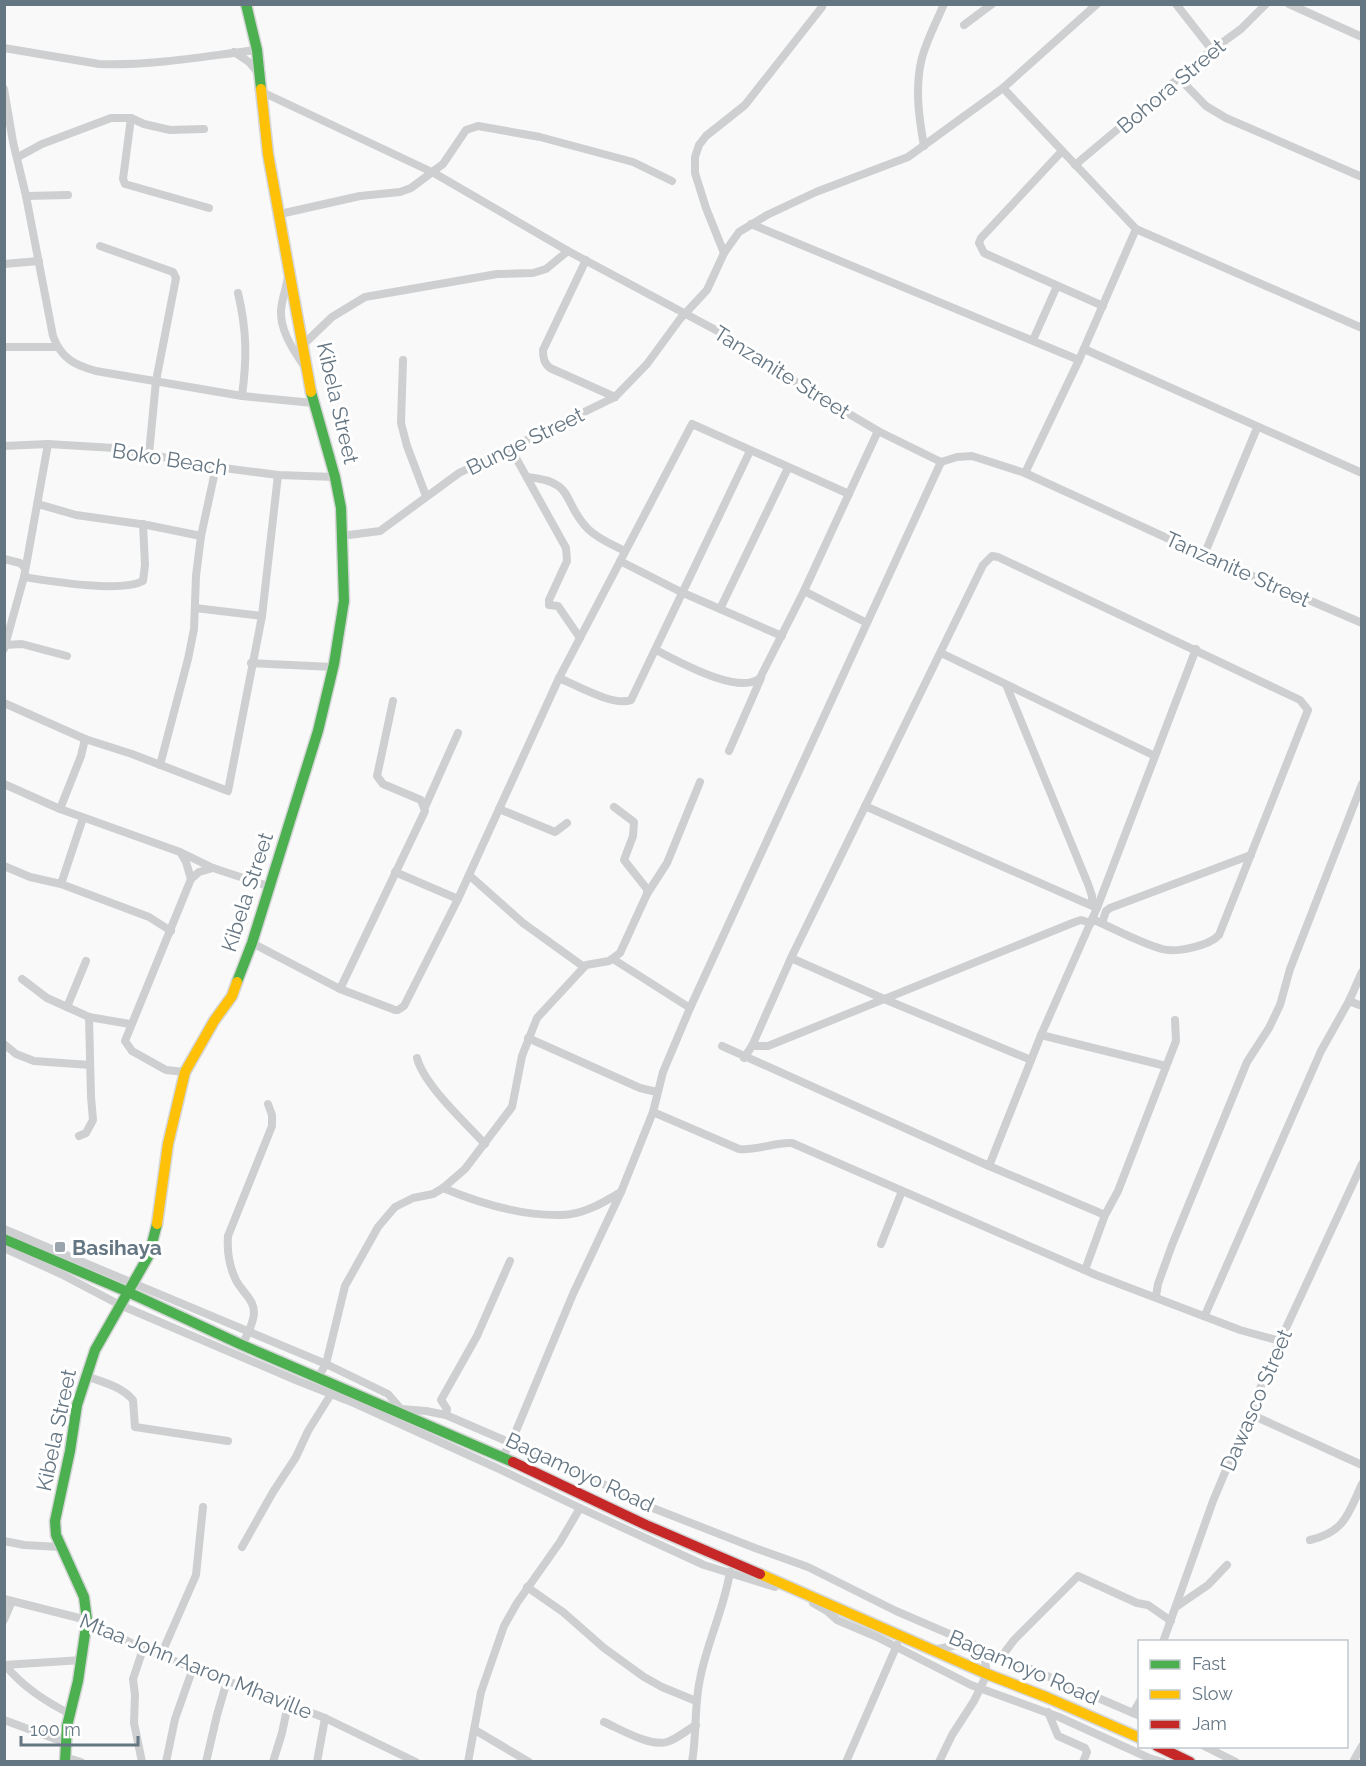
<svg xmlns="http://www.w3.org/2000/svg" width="1366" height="1766" viewBox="0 0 1366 1766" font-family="Raleway,sans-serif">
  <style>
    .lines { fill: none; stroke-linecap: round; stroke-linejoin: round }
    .fast-casing { stroke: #d5d6d7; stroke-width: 13 }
    .slow-casing { stroke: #d5d6d7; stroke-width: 13 }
    .jam-casing { stroke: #d5d6d7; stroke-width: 13 }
    .street { stroke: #cecfd0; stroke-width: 8 }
    .fast { stroke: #4caf50; stroke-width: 10 }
    .slow { stroke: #ffc107; stroke-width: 10 }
    .jam { stroke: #c62828; stroke-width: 10 }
    .poi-dot { fill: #99a4ac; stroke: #fff; stroke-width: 2 }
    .labels { text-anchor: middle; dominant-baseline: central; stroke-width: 6; stroke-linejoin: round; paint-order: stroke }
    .street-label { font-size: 21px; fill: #657683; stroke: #fff }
    .poi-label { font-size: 21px; font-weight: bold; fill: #657683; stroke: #fff; text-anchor: start }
  </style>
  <rect width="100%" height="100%" fill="#f9f9f9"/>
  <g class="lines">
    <defs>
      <g id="fast">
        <path d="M246,4l11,46 4,39"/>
        <path d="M237,982l15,-39 66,-212 16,-67 10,-63 -3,-93 -6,-31 -24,-85"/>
        <path d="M4,1239l124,53 114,53 271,117"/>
        <path d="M65,1762l2,-36 11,-45 9,-61 -3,-23 -28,-62 -1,-14 15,-70 7,-46 18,-55 54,-95 8,-31"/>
      </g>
      <g id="slow">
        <path d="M261,89l7,65 43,238"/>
        <path d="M157,1224l11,-80 17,-72 29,-51 18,-25 5,-14"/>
        <path d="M760,1574l227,100 59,23 94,41"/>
      </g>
      <g id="jam">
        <path d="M513,1462l133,63 114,49"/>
        <path d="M1157,1746l33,16"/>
      </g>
    </defs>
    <use href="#fast" class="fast-casing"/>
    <use href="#slow" class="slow-casing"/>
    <use href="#jam" class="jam-casing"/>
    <g class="street">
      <path d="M1176,4l36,46"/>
      <path d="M1289,4l73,33"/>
      <path d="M964,25l28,-21"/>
      <path d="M4,48l95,16c53,2 106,-8 158,-14"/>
      <path d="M234,52l15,10 11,13"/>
      <path d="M1179,78l27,28 20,12 136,59"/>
      <path d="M1003,88l133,141 226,99"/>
      <path d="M4,89l9,53 13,54 27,140c8,22 21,29 43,35l146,25 71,7"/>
      <path d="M260,91l174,82 134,78 157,84 77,51 76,45 63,31 16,-5 15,-1 53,17 179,82 158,68"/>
      <path d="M131,118l-8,61 2,5 84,24"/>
      <path d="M924,146c-5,-28 -9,-56 -3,-84 4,-19 15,-39 23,-58"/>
      <path d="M1062,151l-81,87 -2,5 5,10 119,53"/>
      <path d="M18,157l24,-13 69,-26h20l13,6 26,6 34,-1"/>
      <path d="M1075,165l137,-115 29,-21 25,-25"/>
      <path d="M26,196l42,-1"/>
      <path d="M280,214l80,-18 40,-4 11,-4 32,-24 23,-34 12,-4 62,11 93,25 39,19"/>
      <path d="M751,224l328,136"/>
      <path d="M100,246l73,26 3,6 -20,103 -7,73"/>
      <path d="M724,253l-18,-45 -11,-35v-16l4,-12 7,-9 39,-31 77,-98"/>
      <path d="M586,260l-43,90c0,8 1,13 7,18l65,29"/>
      <path d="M4,264l35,-3"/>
      <path d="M288,277c-2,11 -6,22 -7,33 -1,21 12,39 23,56"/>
      <path d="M238,293c9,38 9,65 4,103"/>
      <path d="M1033,340l24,-54"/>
      <path d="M304,344l28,-27 33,-20 132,-23 36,-1 13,-4 22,-18"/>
      <path d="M4,347h53"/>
      <path d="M1084,349l278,124"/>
      <path d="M403,360l-2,63 6,23 19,50"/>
      <path d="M4,446l44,-2 66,4 102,19 62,8 57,2"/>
      <path d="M511,449l55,99 1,13 -18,39v5l9,1 22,32"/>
      <path d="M1025,473l54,-113 57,-131"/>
      <path d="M527,477c50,5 33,23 61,52 10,10 25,16 37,22"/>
      <path d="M38,504l38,11 71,10 54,11"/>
      <path d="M341,536l39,-5 79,-58 156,-76 32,-33 33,-45 27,-29 17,-37 15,-21 28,-17 49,-23 92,-35 95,-69 94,-84"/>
      <path d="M1204,555l53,-127"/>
      <path d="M4,559l16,4 4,4"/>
      <path d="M620,561l61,31 101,44"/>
      <path d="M24,577c26,4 96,16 119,4l2,-16 -2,-41"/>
      <path d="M804,591l63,32"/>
      <path d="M195,608l67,8"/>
      <path d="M720,609l68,-141"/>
      <path d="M5,645l17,-1 45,12"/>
      <path d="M4,649l20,-72 24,-133"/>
      <path d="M656,650c22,11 83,46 104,28l44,-87 74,-160"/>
      <path d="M941,653l214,103"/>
      <path d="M251,663l82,4"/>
      <path d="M559,678c17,7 55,29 72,22l119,-249"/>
      <path d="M1007,687l81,197 4,12v9"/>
      <path d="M4,703l81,36 47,15 96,37 34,-175 16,-141"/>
      <path d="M729,751l32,-73"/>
      <path d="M160,765l28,-106 6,-30 2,-53 5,-40 15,-69"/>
      <path d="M4,784l56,25 120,43 33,16 58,19"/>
      <path d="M865,806l232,102"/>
      <path d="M425,807l33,-74"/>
      <path d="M60,809l21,-53 4,-17"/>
      <path d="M499,809l56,23 12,-9"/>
      <path d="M181,853l5,9 5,17 -66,162 7,10 34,19 19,2"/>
      <path d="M4,866l26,11 31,7 88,33 22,14"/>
      <path d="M395,872l63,27"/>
      <path d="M469,875l54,48 61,44"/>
      <path d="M191,879l8,-7 14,-4"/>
      <path d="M61,884l22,-66"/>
      <path d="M647,894l20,-31 33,-81"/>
      <path d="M1102,923l4,-12 4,-3 141,-53"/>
      <path d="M252,943l88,46 55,21h3l6,-4 54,-107 101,-221 133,-254 157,70"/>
      <path d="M791,958l93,41 147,61"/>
      <path d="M613,959l77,49"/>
      <path d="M22,979l25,19 42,19 41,7"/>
      <path d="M340,989l85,-178 -4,-11 -38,-16 -6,-8 16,-75"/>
      <path d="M1349,1001l13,5"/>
      <path d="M67,1007l19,-46"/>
      <path d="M1041,1035l125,31"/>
      <path d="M528,1038l112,50 17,4"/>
      <path d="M4,1044l12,10 18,7 56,4"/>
      <path d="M722,1046l267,120 116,49"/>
      <path d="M752,1046h16l307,-124 6,-2 10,3"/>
      <path d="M417,1058c7,27 48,64 68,86"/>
      <path d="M744,1058l8,-12 39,-88 192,-393 9,-9 6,1 302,143 8,10 -89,225c-10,11 -43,18 -57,14 -24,-7 -47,-20 -70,-30"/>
      <path d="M653,1112l86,37c18,2 35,-7 53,-6l304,132 144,55 40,11"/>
      <path d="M79,1136l7,-3 7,-13 -2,-23 -2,-80"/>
      <path d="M989,1166l52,-131 56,-127 99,-259"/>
      <path d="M443,1188c36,15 79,28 118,27 21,0 42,-12 60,-23"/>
      <path d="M4,1229l322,135 62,30 13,15 25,2 20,4 139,60 60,30 110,43 53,19 88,44 244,105"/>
      <path d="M881,1244l21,-53"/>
      <path d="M4,1248l57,26 59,31 178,76 56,22 143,65 83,40 124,57 71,22"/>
      <path d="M1085,1270l20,-55 13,-24 58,-150 -1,-21"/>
      <path d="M1156,1296l2,-12 14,-39 75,-183 22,-34 11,-23 10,-36 72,-185"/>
      <path d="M1205,1315l116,-264 28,-50 13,-29"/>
      <path d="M242,1345c4,-8 9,-17 11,-26 5,-19 -12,-26 -18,-41 -6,-13 -8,-28 -7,-42l44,-110v-11l-4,-11"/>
      <path d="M86,1376c16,6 35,10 47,24l2,27 93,14"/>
      <path d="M318,1377l8,-13 19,-78 33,-59 17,-20 18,-9 20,-4 10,-6 22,-19 47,-62 10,-51 15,-38 49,-53 23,-4 11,-8 27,-59v-5l-23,-29 9,-24 1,-14 -20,-15"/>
      <path d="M1250,1414l112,51"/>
      <path d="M446,1415l1,-6 -6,-9 36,-64 33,-75"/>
      <path d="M502,1457l9,-14 62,-149 48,-102 32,-80 10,-40 27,-64 251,-546"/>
      <path d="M1310,1540c35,-8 38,-26 52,-56"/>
      <path d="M4,1541l20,4 36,2"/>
      <path d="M242,1547l31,-55 23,-35 12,-26 25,-40"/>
      <path d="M527,1587l36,25 41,36 40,29 18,10 34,14"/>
      <path d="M4,1599l83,21 56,29 182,69 91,44"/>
      <path d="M813,1603l14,8 10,9 40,17 94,48 88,32 90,41 14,4"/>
      <path d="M1176,1607l32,-22 19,-20"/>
      <path d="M4,1620l8,-19"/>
      <path d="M1163,1642l50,-141 67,-160 82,-177"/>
      <path d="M938,1649l19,-4h16"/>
      <path d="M161,1655l35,-80 7,-68"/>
      <path d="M1002,1656l12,-16 64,-64 59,27 11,2 23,16"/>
      <path d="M4,1665l78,-5"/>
      <path d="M5,1665c18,22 40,36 65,49"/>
      <path d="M1048,1712l10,24 27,12 2,4 -4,10"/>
      <path d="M1133,1713l7,-12"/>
      <path d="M4,1720l62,23"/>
      <path d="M604,1722c16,7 46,25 63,20 10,-3 20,-12 29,-17"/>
      <path d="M475,1730l54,32"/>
      <path d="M1204,1746l32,16"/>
      <path d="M65,1757l16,5"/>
      <path d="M142,1762l-8,-39 1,-28 -2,-16 10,-30"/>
      <path d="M166,1762l9,-43 18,-51"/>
      <path d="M206,1762l11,-47 10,-34"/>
      <path d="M273,1762l9,-29 6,-29"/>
      <path d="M317,1762l8,-44"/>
      <path d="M468,1762l13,-70 23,-66 13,-23 43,-61 20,-34"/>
      <path d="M692,1762c5,-28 2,-56 8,-83 7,-37 24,-70 30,-107"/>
      <path d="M846,1762l51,-117"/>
      <path d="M939,1762l13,-27 22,-34 13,-27 -4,-27"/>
      <path d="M1353,1762l9,-16"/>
    </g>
    <use href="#fast" class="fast"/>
    <use href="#slow" class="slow"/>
    <use href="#jam" class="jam"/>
  </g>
  <rect class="poi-dot" x="54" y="1241" width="12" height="12" rx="3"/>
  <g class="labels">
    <g class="street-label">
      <text transform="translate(1171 86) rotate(-40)">Bohora Street</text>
      <text transform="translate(782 372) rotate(32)">Tanzanite Street</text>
      <text transform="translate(338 403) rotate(77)">Kibela Street</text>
      <text transform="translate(525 441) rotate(-26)">Bunge Street</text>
      <text transform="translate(170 459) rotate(9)">Boko Beach</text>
      <text transform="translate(1238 569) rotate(24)">Tanzanite Street</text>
      <text transform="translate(247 892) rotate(-72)">Kibela Street</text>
      <text transform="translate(1256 1400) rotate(-67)">Dawasco Street</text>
      <text transform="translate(56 1430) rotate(-78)">Kibela Street</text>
      <text transform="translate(580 1472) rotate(25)">Bagamoyo Road</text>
      <text transform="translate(196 1666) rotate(22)">Mtaa John Aaron Mhaville</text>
      <text transform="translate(1024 1667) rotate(23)">Bagamoyo Road</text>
    </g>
    <g class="poi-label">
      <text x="72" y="1247">Basihaya</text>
    </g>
  </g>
  <rect width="1366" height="1766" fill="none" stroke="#657683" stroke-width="12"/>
  <rect x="1138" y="1640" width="210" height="108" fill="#ffffff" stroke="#c1c8cd" stroke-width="1.5"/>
  <rect x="1150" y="1660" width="30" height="9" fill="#4caf50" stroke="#c1c8cd" stroke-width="1.5"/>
  <text x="1192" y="1670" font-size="18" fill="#657683">Fast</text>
  <rect x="1150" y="1690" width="30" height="9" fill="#ffc107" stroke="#c1c8cd" stroke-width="1.5"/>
  <text x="1192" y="1700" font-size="18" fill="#657683">Slow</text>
  <rect x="1150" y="1720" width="30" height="9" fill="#c62828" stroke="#c1c8cd" stroke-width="1.5"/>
  <text x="1192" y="1730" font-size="18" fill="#657683">Jam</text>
  <path d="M21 1736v9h117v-9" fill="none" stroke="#657683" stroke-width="3"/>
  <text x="30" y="1736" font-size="18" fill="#657683" stroke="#ffffff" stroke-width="4.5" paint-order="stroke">100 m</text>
</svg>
